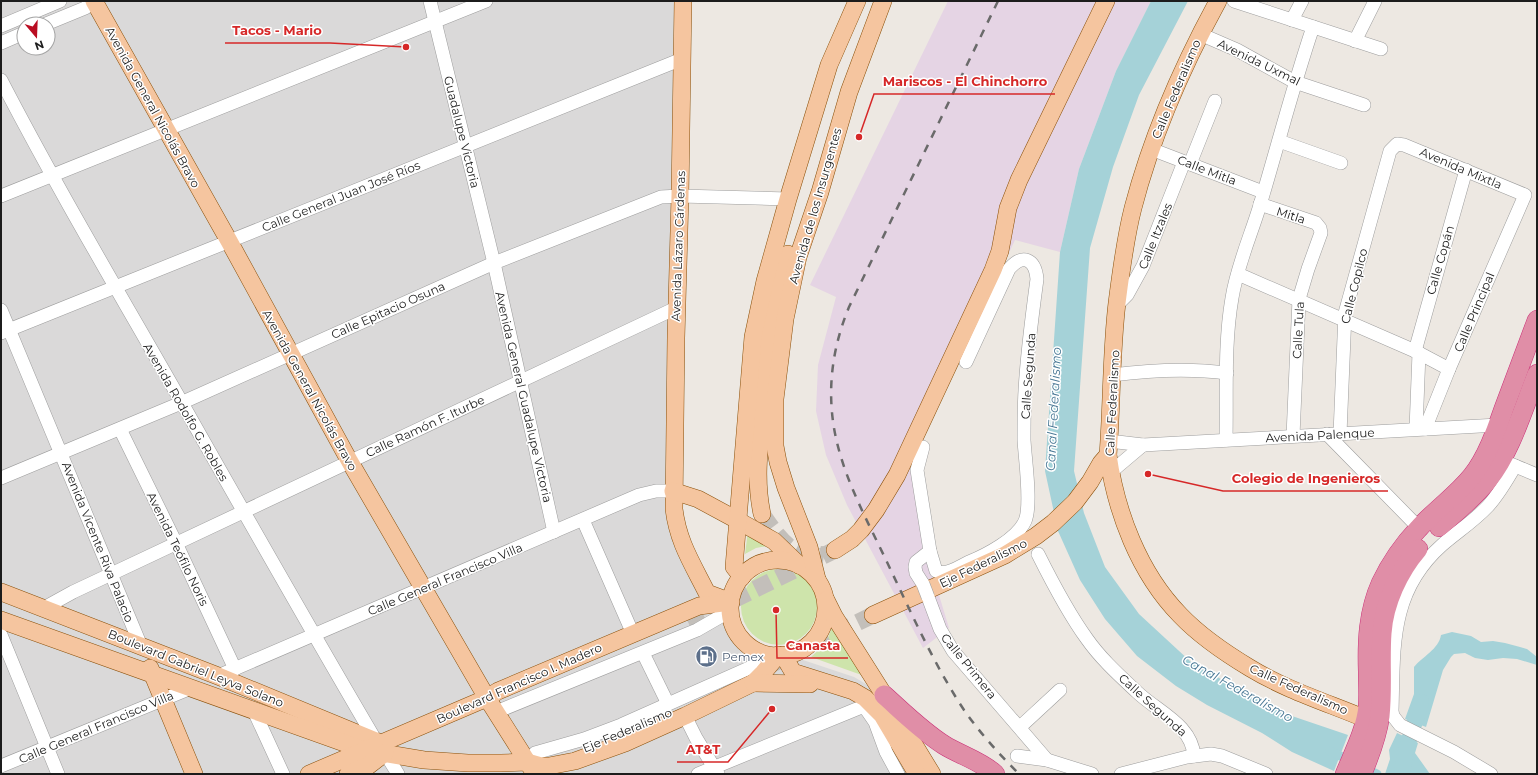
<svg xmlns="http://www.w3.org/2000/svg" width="1538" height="775" viewBox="0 0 1538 775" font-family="Montserrat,sans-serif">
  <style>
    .residential { fill: #dad9d9; fill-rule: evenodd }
    .industrial { fill: #e5d4e4 }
    .grass { fill: #cee4ab }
    .water { fill: #a5d2d8 }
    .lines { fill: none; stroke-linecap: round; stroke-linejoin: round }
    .canal { stroke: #a5d2d8; stroke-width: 9 }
    .river { stroke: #a5d2d8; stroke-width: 16 }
    .major-tunnel { stroke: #c3bfba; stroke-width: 17; stroke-dasharray: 17 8; stroke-linecap: butt }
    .minor-casing { stroke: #9d9d9d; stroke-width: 14 }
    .major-casing { stroke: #8a500a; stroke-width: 18 }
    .highway-casing { stroke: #ca2f77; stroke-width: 20 }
    .minor { stroke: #fff; stroke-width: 13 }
    .major { stroke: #f5c59f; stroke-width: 17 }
    .highway { stroke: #e08ea7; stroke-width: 19 }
    .rail { stroke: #6a6a6a; stroke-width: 2.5; stroke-dasharray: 8 8; stroke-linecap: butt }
    .minor-bridge-casing { stroke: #9d9d9d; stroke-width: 14; stroke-linecap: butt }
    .minor-bridge { stroke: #fff; stroke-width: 13 }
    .labels { text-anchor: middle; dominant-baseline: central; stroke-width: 3; stroke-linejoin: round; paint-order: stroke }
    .street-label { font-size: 12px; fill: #1c1c1c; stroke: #fff }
    .service-label { font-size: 12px; fill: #4e5e75; stroke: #fff; text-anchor: start }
    .water-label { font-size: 13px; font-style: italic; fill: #497895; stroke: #fff }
    .leader { fill: none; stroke: #d62828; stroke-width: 1.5 }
    .callout-dot { fill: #d62828; stroke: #fff; stroke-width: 1.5 }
    .callout-label { font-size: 13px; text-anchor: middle; font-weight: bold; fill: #d62828; stroke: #fff; stroke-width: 3; stroke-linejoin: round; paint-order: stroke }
  </style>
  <rect width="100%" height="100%" fill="#ede8e2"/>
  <path class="residential" d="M1,1h682l-9,514 41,92 23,35 35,22 27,-5 54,18 22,13 51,84h-926zM24,24h24v24h-24z"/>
  <path class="industrial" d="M948,1h203l-35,70 -37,98 -19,83 -45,-12 -102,218 9,81 27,89 -26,20 -76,-143 -21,-50 -10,-44 2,-46 18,-68 -26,-12z"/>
  <g class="grass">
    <path d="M748,531l25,14 -17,3 -11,6z"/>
    <circle cx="779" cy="607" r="38"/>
    <path d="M834,622l36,56 -59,-21 15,-14z"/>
  </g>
  <g class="water">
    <path d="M1151,1h37l-49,94 -26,72 -23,81 -16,223 10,42 21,54 34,47 52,48 51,29 47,24 59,20 -14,36 -42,-19 -30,-19 -55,-28 -31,-19 -39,-30 -32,-37 -25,-39 -22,-49 -13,-60 15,-219 19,-83 37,-98z"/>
    <path d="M1452,632l19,4 10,6 12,-1 12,2 15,4 7,2 10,8v8l-20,-6 -14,-1 -15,2 -13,-2 -10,-5 -11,1 -3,3 -8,13 -17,57 -21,-8 9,-25v-27c8,-10 25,-18 27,-32z"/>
    <path d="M1397,733l21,10 -3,10 15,21h-45l5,-15 -1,-9z"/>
  </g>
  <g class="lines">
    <path class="canal" d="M1330,751l47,23"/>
    <path class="river" d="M1402,774l3,-21 16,-51"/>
    <g class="major-tunnel">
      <path d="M762,514c9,13 24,36 40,39 7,1 15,1 22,2"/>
      <path d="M688,622l147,-72"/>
      <path d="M723,688l150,-73"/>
    </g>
    <defs>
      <g id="minor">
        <path d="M430,1l64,262 60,269"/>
        <path d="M1234,1l147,48"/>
        <path d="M1292,20l10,-19"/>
        <path d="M46,24l39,-16 11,-7"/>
        <path d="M1,26l59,-25"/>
        <path d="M1200,34l37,16 58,32 69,23"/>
        <path d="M1355,41l20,-40"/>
        <path d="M1,43l23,-10"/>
        <path d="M1,80c57,110 120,216 181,323 64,113 128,226 194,338"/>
        <path d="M1279,141l62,22"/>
        <path d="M1151,149l112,43"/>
        <path d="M1190,164l25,-63"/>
        <path d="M1,196l485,-195"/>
        <path d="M1260,204l56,19 4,5 1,5 -13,36 -9,30 -6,137"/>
        <path d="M1238,274l177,77 34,18"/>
        <path d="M1117,305l10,-10 16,-29 41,-104"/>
        <path d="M1,310l140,336"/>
        <path d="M1,333l681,-274"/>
        <path d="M1415,351l51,-181"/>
        <path d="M1112,375c38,-5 77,-7 115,-2"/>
        <path d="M120,429l56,114 59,126"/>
        <path d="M1416,429l3,-76"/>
        <path d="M1327,434l92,94"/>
        <path d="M1340,434l5,-121 45,-162 7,-7 7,1 121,50 -76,174 -24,60"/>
        <path d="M1226,440c1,-47 -2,-96 6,-142 5,-32 19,-63 28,-93 18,-60 33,-119 53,-178"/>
        <path d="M1109,441l34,4 355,-20"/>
        <path d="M1508,463l29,12"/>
        <path d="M1111,472l32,-27"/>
        <path d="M1,478l180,-75 313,-140 167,-66 19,-1 108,3"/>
        <path d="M583,520l50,114"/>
        <path d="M930,551l6,20c10,6 24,-5 33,-9 17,-7 48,-23 56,-41 7,-16 0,-62 -1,-81 0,-17 0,-33 1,-49 2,-38 7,-75 12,-112 -2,-20 -14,-26 -28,-10l-43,93"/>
        <path d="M1038,554c15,30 30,59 49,85 14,20 33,37 50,53 21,20 55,33 57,64"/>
        <path d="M923,584l-7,-11 -1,-6 1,-5 14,-11 -13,-81 6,-23"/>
        <path d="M928,597l12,32 13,22 94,109"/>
        <path d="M44,608l29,-16 603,-284"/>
        <path d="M1,635l57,139"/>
        <path d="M643,653l25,51"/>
        <path d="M218,676l421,-181 17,-4h17"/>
        <path d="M254,711l29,63"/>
        <path d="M496,712l201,-82 33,-19"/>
        <path d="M685,716l11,22 22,36"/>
        <path d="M1020,727l40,-37"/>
        <path d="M385,753l13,21"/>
        <path d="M1017,756l30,4 45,14"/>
        <path d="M527,762l8,-9 49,-14 37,-14 155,-69"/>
        <path d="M1,766l190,-78"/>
        <path d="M698,774l166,-68 11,16 11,30 12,22"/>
        <path d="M1121,774l66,-17 24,-3 11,2 44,18"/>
        <path d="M1491,774l-37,-22 -54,-27 -7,-9 -1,-5c2,-64 -3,-119 50,-166 15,-13 32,-24 46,-39 11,-12 19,-26 27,-40"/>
      </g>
      <g id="major">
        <path d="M94,1l135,240 121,221 137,236 48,76"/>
        <path d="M683,1l-3,195 -4,142 -2,171c4,33 18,54 33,84l24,9"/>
        <path d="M1218,1c-36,66 -66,134 -85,207 -8,31 -12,64 -16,95 -6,50 -5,101 -9,152 8,57 31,118 72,160 20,21 45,38 70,53 36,22 78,35 116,51"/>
        <path d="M673,491l25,8 39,21 37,21 25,24"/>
        <path d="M762,514c-7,-33 -3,-63 0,-97 4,-55 8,-111 26,-163"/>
        <path d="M835,550l17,-11 9,-9 15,-20 21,-35 96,-205 7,-19 8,-43 11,-28 87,-179"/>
        <circle cx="778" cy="608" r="48"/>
        <path d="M742,577l-8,-10 19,-230 12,-56 23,-82 41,-134 28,-64"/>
        <path d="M817,579l-8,-32 -23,-59 -8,-26 -3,-16v-47l10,-80 13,-62 22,-65 29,-100 34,-91"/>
        <path d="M1,592l217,84 158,65 7,9"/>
        <path d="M826,600l8,16 50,79 48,79"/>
        <path d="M873,615l132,-60 31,-19 17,-13 22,-21 15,-20 11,-19 7,-8"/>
        <path d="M1,620l363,130 60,10 44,3h33l26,-1 14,4h8l26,-5 50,-18 60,-27 68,-33 10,-10 15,-18"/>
        <path d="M783,655l10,17 60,19 12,7 17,17 35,59"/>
        <path d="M150,668l44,106"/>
        <path d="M753,683l57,1"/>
        <path d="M309,774l178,-76 11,-7 201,-85 31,-4"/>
        <path d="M348,774l20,-8 17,-13"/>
      </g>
      <g id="highway">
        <path d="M1439,527c17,-15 35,-29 49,-47 23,-29 35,-71 49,-106"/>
        <path d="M884,695c19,17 38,36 60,50 16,10 37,16 51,29"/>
        <path d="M1345,774c9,-22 21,-45 23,-68 1,-11 0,-23 0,-34 -1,-30 0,-60 13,-89 9,-19 22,-38 37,-54 17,-19 38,-33 54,-53 15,-19 24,-45 32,-68 11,-29 22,-59 33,-88"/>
        <path d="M1362,774c8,-19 15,-38 18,-58 3,-28 0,-56 2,-83 2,-30 17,-62 36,-84"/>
      </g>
    </defs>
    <use href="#minor" class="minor-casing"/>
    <use href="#major" class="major-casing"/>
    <use href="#highway" class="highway-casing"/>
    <use href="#minor" class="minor"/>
    <use href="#major" class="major"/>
    <use href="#highway" class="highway"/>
    <path class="rail" d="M998,1l-149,306c-16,39 -22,79 -15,121 8,47 32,90 52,132 24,50 47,103 78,150 16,23 35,44 55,64"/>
    <defs>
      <path id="minor-bridge" d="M923,584l5,13"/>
    </defs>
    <use href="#minor-bridge" class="minor-bridge-casing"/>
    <use href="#minor-bridge" class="minor-bridge"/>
  </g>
  <defs>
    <symbol id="fuel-disc" viewBox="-11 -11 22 22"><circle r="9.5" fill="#5c6f8a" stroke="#fff"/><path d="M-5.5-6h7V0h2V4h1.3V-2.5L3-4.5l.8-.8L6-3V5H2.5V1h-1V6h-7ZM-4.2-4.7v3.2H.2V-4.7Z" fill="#fff"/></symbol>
  </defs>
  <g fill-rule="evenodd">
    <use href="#fuel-disc" x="694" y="644" width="25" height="25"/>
  </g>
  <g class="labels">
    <g class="street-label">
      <text transform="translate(1259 62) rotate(26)">Avenida Uxmal</text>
      <text transform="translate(1176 89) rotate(-67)">Calle Federalismo</text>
      <text transform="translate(153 107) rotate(61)">Avenida General Nicolás Bravo</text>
      <text transform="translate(462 132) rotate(76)">Guadalupe Victoria</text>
      <text transform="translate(1461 168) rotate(23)">Avenida Mixtla</text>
      <text transform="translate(1207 170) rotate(21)">Calle Mitla</text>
      <text transform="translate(341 196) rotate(-22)">Calle General Juan José Ríos</text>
      <text transform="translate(815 206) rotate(-74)">Avenida de los Insurgentes</text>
      <text transform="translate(1291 215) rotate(18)">Mitla</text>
      <text transform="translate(1155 236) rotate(-68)">Calle Itzales</text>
      <text transform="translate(678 246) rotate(-88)">Avenida Lázaro Cárdenas</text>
      <text transform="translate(1440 260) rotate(-74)">Calle Copán</text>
      <text transform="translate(1354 286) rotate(-76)">Calle Copilco</text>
      <text transform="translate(388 310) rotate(-24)">Calle Epitacio Osuna</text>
      <text transform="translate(1474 312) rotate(-67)">Calle Principal</text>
      <text transform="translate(1298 330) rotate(-87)">Calle Tula</text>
      <text transform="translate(1028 376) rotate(-86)">Calle Segunda</text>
      <text transform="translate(310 390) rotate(61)">Avenida General Nicolás Bravo</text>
      <text transform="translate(524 397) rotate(77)">Avenida General Guadalupe Victoria</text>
      <text transform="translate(1112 403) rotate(-87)">Calle Federalismo</text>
      <text transform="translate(186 412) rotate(60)">Avenida Rodolfo G. Robles</text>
      <text transform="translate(425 426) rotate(-25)">Calle Ramón F. Iturbe</text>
      <text transform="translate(1320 435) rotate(-3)">Avenida Palenque</text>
      <text transform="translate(98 542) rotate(68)">Avenida Vicente Riva Palacio</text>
      <text transform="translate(178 549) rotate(64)">Avenida Teófilo Noris</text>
      <text transform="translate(983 563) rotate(-26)">Eje Federalismo</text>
      <text transform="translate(445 579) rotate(-23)">Calle General Francisco Villa</text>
      <text transform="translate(969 666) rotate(51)">Calle Primera</text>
      <text transform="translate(196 668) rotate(22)">Boulevard Gabriel Leyva Solano</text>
      <text transform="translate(519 683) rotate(-24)">Boulevard Francisco I. Madero</text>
      <text transform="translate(1299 689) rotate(24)">Calle Federalismo</text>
      <text transform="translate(1153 705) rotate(42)">Calle Segunda</text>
      <text transform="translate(96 727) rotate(-23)">Calle General Francisco Villa</text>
      <text transform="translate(627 730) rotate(-23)">Eje Federalismo</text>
    </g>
    <g class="service-label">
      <text x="722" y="656">Pemex</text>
    </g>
    <g class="water-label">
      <text transform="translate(1053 409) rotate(-87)">Canal Federalismo</text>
      <text transform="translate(1238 688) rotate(29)">Canal Federalismo</text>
    </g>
  </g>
  <path class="leader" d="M406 47L330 43H225M859 137L874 94H1055M1148 474L1223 491H1388M776 610L777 658H848M772 709L728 762H677"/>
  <g class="callout-dot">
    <circle cx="406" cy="47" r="4"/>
    <circle cx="859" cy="137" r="4"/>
    <circle cx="1148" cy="474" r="4"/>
    <circle cx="776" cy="610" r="4"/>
    <circle cx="772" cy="709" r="4"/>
  </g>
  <g class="callout-label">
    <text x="277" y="35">Tacos - Mario</text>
    <text x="965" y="86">Mariscos - El Chinchorro</text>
    <text x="1306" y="483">Colegio de Ingenieros</text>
    <text x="813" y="650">Canasta</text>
    <text x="703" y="754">AT&amp;T</text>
  </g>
  <rect width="1538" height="775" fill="none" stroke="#1c1c1c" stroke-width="4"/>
  <g transform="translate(36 36) rotate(161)"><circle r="19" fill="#ffffff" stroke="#a4a4a4"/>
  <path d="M0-3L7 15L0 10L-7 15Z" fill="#ba0d22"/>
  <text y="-6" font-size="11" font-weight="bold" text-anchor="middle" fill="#1c1c1c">N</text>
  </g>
</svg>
